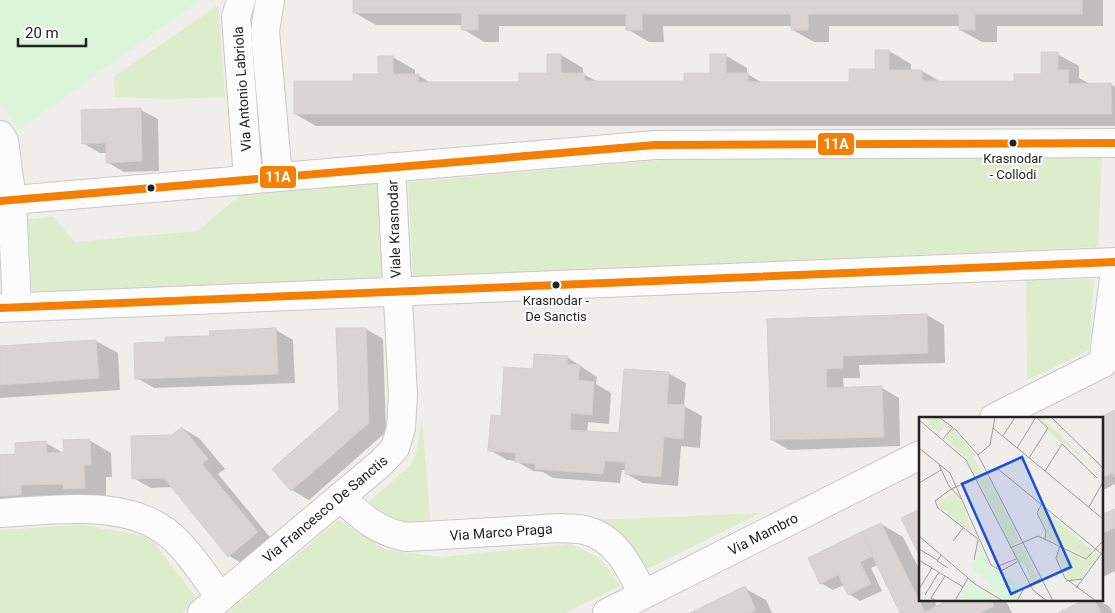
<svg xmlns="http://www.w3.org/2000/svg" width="1115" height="613" viewBox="0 0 1115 613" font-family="Roboto,sans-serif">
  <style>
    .grass { fill: #ddeccb }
    .park { fill: #daf5da }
    .shadow { fill: #0003 }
    .building { fill: #d7d4d2; stroke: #d3d0cc }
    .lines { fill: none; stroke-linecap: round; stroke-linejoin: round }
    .minor-casing { stroke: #c9c8c7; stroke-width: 30 }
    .minor { stroke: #fdfcfc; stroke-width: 28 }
    .bus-1-casing { stroke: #fff; stroke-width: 11 }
    .bus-1 { stroke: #f47f02; stroke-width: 8 }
    .bus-dot { fill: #222; stroke: #fff; stroke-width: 2 }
    .labels { text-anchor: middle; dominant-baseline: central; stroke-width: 4; stroke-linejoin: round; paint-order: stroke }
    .bus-label { font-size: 13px; fill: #222; stroke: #fff }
    .street-label { font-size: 14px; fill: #222; stroke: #fff }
    .inset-road { fill: none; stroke: #9e9c9b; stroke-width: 1 }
    .view { fill: #1d4ed8; fill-opacity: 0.15; stroke: #1d4ed8; stroke-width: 2.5 }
    .inset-edge { fill: none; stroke: #222; stroke-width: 2.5 }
    .line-badge { stroke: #fff; stroke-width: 2 }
    .badge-label { font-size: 14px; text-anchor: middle; font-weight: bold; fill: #fff }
  </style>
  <rect width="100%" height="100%" fill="#f0eeeb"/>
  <g class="grass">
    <path d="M218,5l7,92 -57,2 -53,-2 -1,-20z"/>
    <path d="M1102,156l-4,91 -685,30 -5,-95 254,-22z"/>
    <path d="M377,183l7,97 -352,13 -4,-74 25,-2 22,25 123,-11 42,-36z"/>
    <path d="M1094,279l-5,71 -62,30 -1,-100z"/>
    <path d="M422,418l9,110 -23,-1 -43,-22 46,-40 6,-15z"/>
    <path d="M761,513l-116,57 -16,-28 -30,-22z"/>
    <path d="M339,520l47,30 55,7 130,-13 29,14 20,28 -55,27h-338z"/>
    <path d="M82,525l68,12 48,63 -16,13h-182v-83z"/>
  </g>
  <path class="park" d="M0,0h200l-181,130 -19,-27z"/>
  <g class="shadow">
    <path d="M355,0h748v26h-106v16h-15l-22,-12v-4h-131v16h-15l-21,-12v-4h-130l1,16h-15l-22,-13v-3h-128v16h-15l-21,-13v-4h-87l-21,-12z"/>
    <path d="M889,51l22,13v7h11l19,11h74l27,-7 15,-21 22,12v12l11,6h21l4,3v39h-799l-21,-12 84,-39 14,-18 22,13v5h3l13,8h90l27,-9v-19h13l22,13v6l15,8h88l25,-8 14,-19 22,13v6l16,9h88l25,-12z"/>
    <path d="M141,110l17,9 1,52 -35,1 -17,-10v-9h-7l-17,-10z"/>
    <path d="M927,315l17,10 1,38 -86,2 1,13h-17l1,11 38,-1 17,10 1,48 -111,4 -17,-10 -4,-120z"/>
    <path d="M366,329l17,10 3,93 -77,68 -17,-10 48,-80z"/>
    <path d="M276,330l17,10 2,43 -141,5 -17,-10 30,-35 44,-6v-5z"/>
    <path d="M96,341l22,12 2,37 -120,8v-51z"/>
    <path d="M567,357l30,20 -1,7 15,9 -2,31 -21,-2 -1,10 33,3 48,-62 18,10 -2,23 18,10 -2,32 -19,-2 -3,40 -35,-3 -17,-9v-4h-4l-2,13 -67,-5 -10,-6 -10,-1 -17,-10 -9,-1 -17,-10 12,-33 32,-46z"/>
    <path d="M1115,412v72l-14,7v-41z"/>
    <path d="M182,428l17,10 26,31 -7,5 56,68 -28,23 -17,-9 -56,-69 -22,1 -18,-10 39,-42z"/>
    <path d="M89,440l22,13 1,24h-6v23l-106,4v-48l17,-1 29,-12 19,11z"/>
    <path d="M1115,510v61l-14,7v-61z"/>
    <path d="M881,524l22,13 17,34v28h14l3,8 8,-3 -3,-5h63l7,14h-110l-24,-48 -7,3 11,23 -22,10 -11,-7 -5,-9 -11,5 -12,-7z"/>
    <path d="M744,588l22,12 6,13h-79z"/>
    <path d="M1089,599h7l14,8 3,6h-52z"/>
  </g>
  <g class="building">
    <path d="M353,0h729v14h-107v16h-16v-16h-151v16h-17v-16h-149v16h-16v-16h-148v16h-17l1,-17h-109z"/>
    <path d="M875,50h14v20h33v11h92v-7h27v-22h17v18h11l-1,14 43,-1 1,31h-818v-33h59v-7h25v-18h15v18h26l-1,8h101v-9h28v-19h14v19h23l1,8h99v-8h26v-19h16v19h22v9h101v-13h26z"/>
    <path d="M141,108l1,53 -36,2v-20l-24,1 -1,-34z"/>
    <path d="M927,314l1,39 -85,3v12l-17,1 1,19 55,-2 2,51 -113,3 -4,-121z"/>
    <path d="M276,328l2,46 -143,5 -1,-36 31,-1v-5l45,-1 -1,-5z"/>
    <path d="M336,328h30l3,95 -78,68 -19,-22 67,-59z"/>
    <path d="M96,340l3,38 -99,7v-39z"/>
    <path d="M534,354l34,2 -1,8 13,1 -2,15 16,2 -2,33 -21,-2 -1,17 49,3 5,-64 45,3 -2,32 18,1 -2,34 -19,-2 -3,40 -36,-3v-12l-20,-1 -2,13 -68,-5v-5l-20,-2 1,-9 -28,-2 3,-36 10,1 3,-49 29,2z"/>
    <path d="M1115,410v67l-2,-4 -9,4 -3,-5v-54h-2z"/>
    <path d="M182,427l26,32 -6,5 56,68 -30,25 -64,-79 -32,1 -1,-43 41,-1z"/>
    <path d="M90,439l1,26h-7l1,23 -22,1v-5l-42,1v10l-21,1v-41l15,-1v-11l31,-2 1,12 17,-1 -1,-12z"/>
    <path d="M920,509v48l-19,-39z"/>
    <path d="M1115,509v19l-14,6v-19z"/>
    <path d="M881,523l44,89 18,-9 -2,-4h49l4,7 -14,7h-80l-39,-81z"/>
    <path d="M861,532l12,24 -13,6 11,22 -23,11 -10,-20 -18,9 -12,-26z"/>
    <path d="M745,586l11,24 -7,3h-59z"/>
    <path d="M1086,599h8l7,14h-43z"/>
  </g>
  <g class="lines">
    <defs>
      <g id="minor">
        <path d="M241,0l-5,17 12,162"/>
        <path d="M270,0l-5,31 13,145"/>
        <path d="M0,135l4,6 8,59 5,107"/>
        <path d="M0,201l655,-56 460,-2"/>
        <path d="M0,308l1115,-46"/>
        <path d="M994,418l109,-55 12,-92"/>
        <path d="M340,497c22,20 36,34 66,40l155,-9c7,1 16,0 23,2 32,7 46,38 59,64"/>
        <path d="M0,513c52,-3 127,-15 170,22 20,17 35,42 50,62"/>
        <path d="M202,613l179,-150 14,-15 6,-20 2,-33 -12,-228"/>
        <path d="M607,613l313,-158"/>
      </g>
    </defs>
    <use href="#minor" class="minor-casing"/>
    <use href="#minor" class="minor"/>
    <defs>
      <g id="bus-1">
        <path d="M0,201l655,-56 460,-2"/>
        <path d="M0,308l1115,-46"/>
      </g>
    </defs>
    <use href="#bus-1" class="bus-1-casing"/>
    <use href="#bus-1" class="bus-1"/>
  </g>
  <g class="bus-dot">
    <circle cx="1013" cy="143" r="4.5"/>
    <circle cx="151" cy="188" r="4.5"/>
    <circle cx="556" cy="285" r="4.5"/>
  </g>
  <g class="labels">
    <g class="bus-label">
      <text x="1013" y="158">Krasnodar<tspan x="1013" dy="16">- Collodi</tspan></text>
      <text x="556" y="300">Krasnodar -<tspan x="556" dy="16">De Sanctis</tspan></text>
    </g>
    <g class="street-label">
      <text transform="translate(242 89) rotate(-94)">Via Antonio Labriola</text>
      <text transform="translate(394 229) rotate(-92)">Viale Krasnodar</text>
      <text transform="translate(325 509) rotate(-40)">Via Francesco De Sanctis</text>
      <text transform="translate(501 532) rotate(-4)">Via Marco Praga</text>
      <text transform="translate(763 534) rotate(-27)">Via Mambro</text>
    </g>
  </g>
  <g transform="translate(919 417)">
    <rect width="184" height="184" fill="#f0eeeb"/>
    <path d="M4,0h14l10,7 -8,9zM118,0h4l56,53 -34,-28 -2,2zM34,12l23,26 -3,2 10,17 -7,2 -10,-18 -21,-20zM68,58l33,66 -9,5 -33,-67zM33,76l10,9 10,31 -34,-29zM122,90l52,44 -4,5 -4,1 -38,-19 -1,-12 -7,-12zM102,127l17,34 -7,4 -6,-17 -6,-3 -7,-13zM142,131l24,12 11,-8 3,3 -17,23 -13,1 -12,-23z" fill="#ddeccb"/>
    <path d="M60,127l13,24 31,19 -8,14h-8l-19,-12 3,-5 -16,-12 -4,-8 5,-5zM49,165l8,6 23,13h-40z" fill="#daf5da"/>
    <path class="inset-road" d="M20,0l17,13 22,25 75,146M132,0l52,51M0,3l47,40 67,130 14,11M74,11l110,91M84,19l12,-19M24,22l10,-12M0,31l31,25 41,92 10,6 16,-9M98,31l19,-31 12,11 -19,30M59,38l12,-10 5,-28M20,48l10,21 12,13M126,54l17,-27 35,34M0,66l22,-13M122,88l-4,8 9,18 -1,8M170,90l14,-25M0,119l56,48 28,17M59,122l-40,-31 -3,-7 16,-12 47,-20 105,86M34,124l10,-13M141,129l-4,12 9,20 31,23M91,131l28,-12 48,23 17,-18M0,132l18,11M22,138l-4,6 11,7M0,143l44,27M55,143l4,-20M77,150l20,-8M147,164l16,-2M157,171l25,-34M0,172l13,-21M6,178l14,-23M17,184l-5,-3 14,-22M36,184l13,-23M98,184l7,-13 16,-9"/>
    <path class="view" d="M103,40l49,110 -60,27 -49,-110z"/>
    <rect width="184" height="184" class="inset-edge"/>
  </g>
  <g class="line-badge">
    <rect x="817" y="132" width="38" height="24" rx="5" fill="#f47f02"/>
    <rect x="259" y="165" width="38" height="24" rx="5" fill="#f47f02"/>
  </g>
  <g class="badge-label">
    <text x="836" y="149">11A</text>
    <text x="278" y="182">11A</text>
  </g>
  <path d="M18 38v8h68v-8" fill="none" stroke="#222222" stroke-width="2.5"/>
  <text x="25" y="38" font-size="15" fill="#222222" stroke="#ffffff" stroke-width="4" paint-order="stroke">20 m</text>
</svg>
